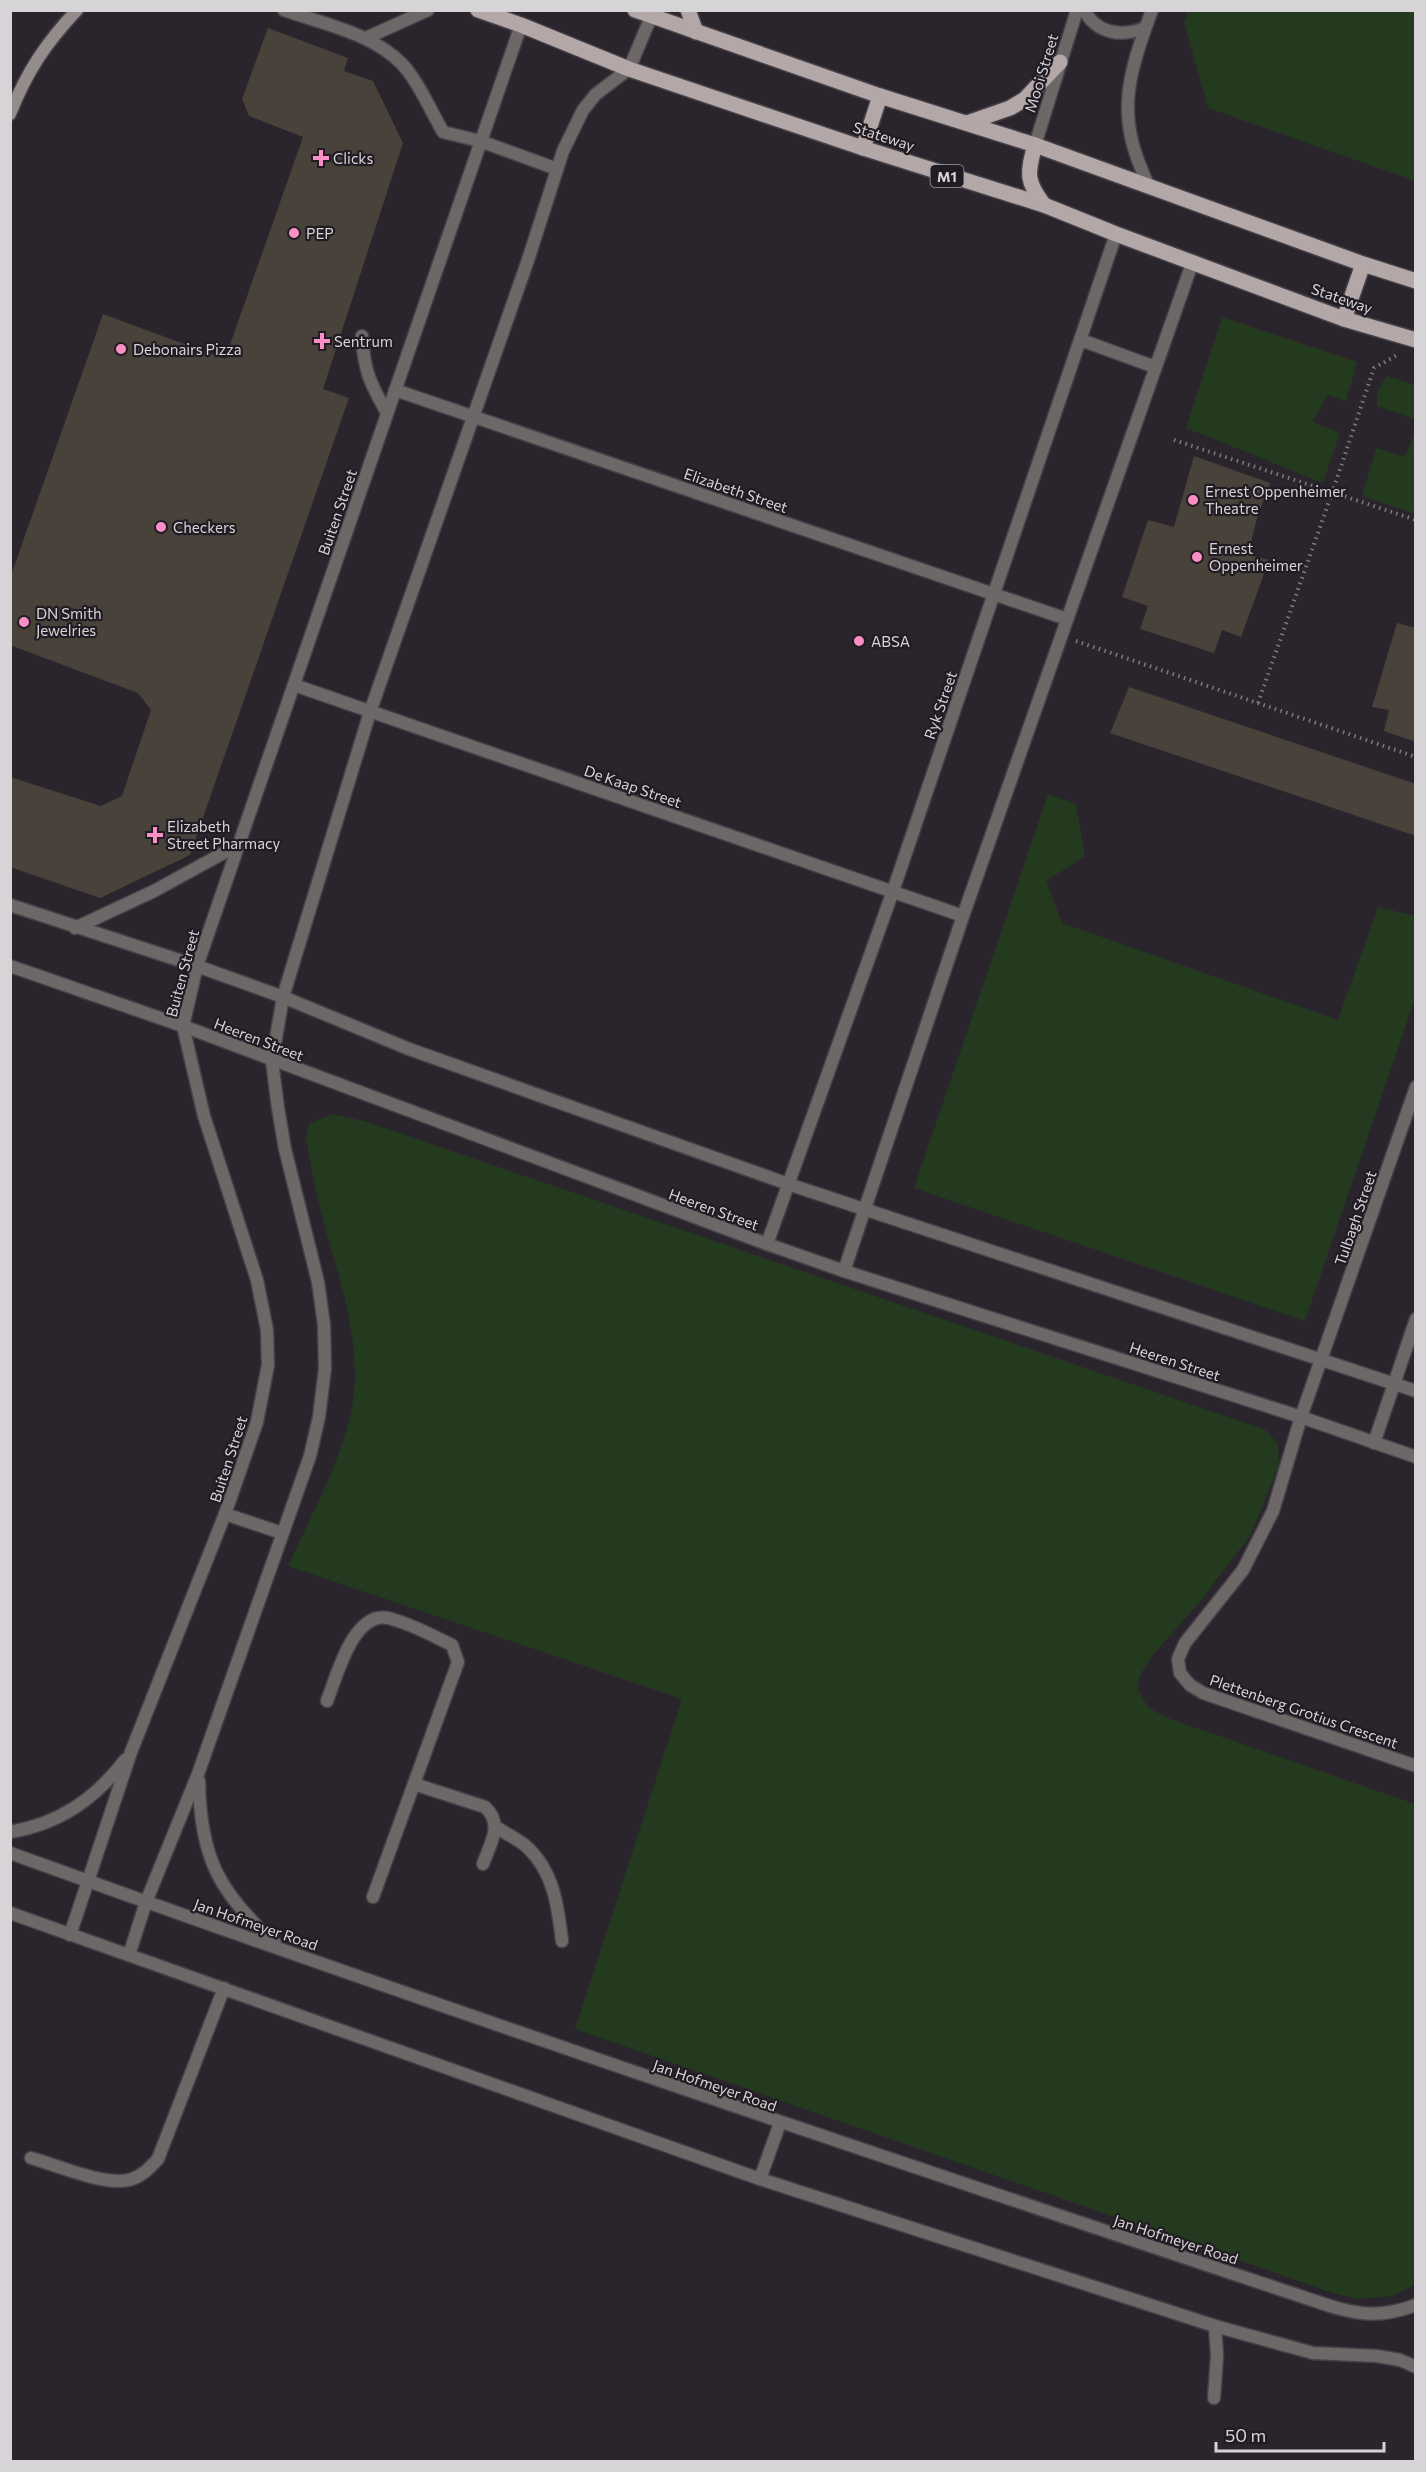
<svg xmlns="http://www.w3.org/2000/svg" width="1426" height="2472" viewBox="0 0 1426 2472" font-family="Commissioner,sans-serif">
  <style>
    .green { fill: #233a1f }
    .building { fill: #48423a }
    .lines { fill: none; stroke-linecap: round; stroke-linejoin: round }
    .lane-casing { stroke: #464148; stroke-width: 15 }
    .street-casing { stroke: #464148; stroke-width: 15 }
    .secondary-casing { stroke: #464148; stroke-width: 15 }
    .primary-casing { stroke: #464148; stroke-width: 18 }
    .path { stroke: #7e7a80; stroke-width: 4; stroke-dasharray: 1.5 4.5; stroke-linecap: butt }
    .lane { stroke: #6d6767; stroke-width: 12 }
    .street { stroke: #6d6767; stroke-width: 12 }
    .secondary { stroke: #948b8b; stroke-width: 12 }
    .primary { stroke: #b3a7a7; stroke-width: 15 }
    .poi-dot { fill: #fa8fc6; stroke: #211c23; stroke-width: 2 }
    .labels { text-anchor: middle; dominant-baseline: central; stroke-width: 4.5; stroke-linejoin: round; paint-order: stroke }
    .shield { fill: #211c23; stroke: #a09da2; stroke-width: 1.5 }
    .shield-label { font-size: 14px; font-weight: bold; fill: #d7d4d8 }
    .street-label { font-size: 15px; fill: #d7d4d8; stroke: #211c23 }
    .poi-label { font-size: 15px; fill: #d7d4d8; stroke: #211c23; text-anchor: start }
  </style>
  <rect width="100%" height="100%" fill="#2a252d"/>
  <g class="green">
    <path d="M1188,11h227v170l-207,-73 -24,-85z"/>
    <path d="M1222,317l135,45 -11,39 -18,-6 -16,27 28,11 -17,50 -137,-55z"/>
    <path d="M1387,376l28,9v34l-38,-13v-15z"/>
    <path d="M1415,432v82l-53,-18 14,-48 29,9z"/>
    <path d="M1048,794l28,10 9,52 -39,25 16,42 276,97 40,-113 37,9v82l-110,323 -391,-133z"/>
    <path d="M333,1114l31,7 902,309 12,14 1,22 -29,70 -52,68 -46,52 -12,19 -3,13 11,19 17,10 250,87v480l-22,12 -36,3 -27,-7 -755,-263 107,-330 -394,-133c22,-48 58,-114 65,-165 8,-60 -12,-117 -28,-174 -8,-29 -14,-59 -19,-89l3,-14z"/>
  </g>
  <g class="building">
    <path d="M268,28l80,30 -4,13 29,10 30,62 -80,246 26,9 -159,457 -90,43 -90,-31v-90l91,29 21,-10 29,-86 -13,-17 -128,-48v-67l93,-264 122,45 78,-222 -54,-21 -7,-17z"/>
    <path d="M1194,456l76,27 -13,35 -9,37 21,5 -28,77 -19,-7 -8,23 -74,-24 8,-23 -26,-9 26,-77 26,7z"/>
    <path d="M1397,623l19,5v114l-32,-11 5,-21 -17,-3z"/>
    <path d="M1129,687l287,97v52l-306,-103z"/>
  </g>
  <g class="lines">
    <defs>
      <g id="lane">
        <path d="M284,10c39,14 88,23 118,54 16,17 29,47 41,68l37,9 77,28"/>
        <path d="M366,38l62,-28"/>
        <path d="M362,336c2,35 8,47 25,77"/>
        <path d="M395,390l672,229"/>
        <path d="M294,685l669,231"/>
        <path d="M327,1701c10,-25 26,-90 61,-83 22,5 45,18 64,27l6,17 -85,235"/>
        <path d="M414,1784l71,23c19,17 5,37 -2,57"/>
        <path d="M496,1827c10,7 22,12 31,20 27,25 31,60 35,94"/>
        <path d="M31,2158c26,7 77,30 101,21 12,-4 18,-12 26,-20l66,-171"/>
        <path d="M1214,2398l3,-42 -2,-30"/>
      </g>
      <g id="street">
        <path d="M1084,10c13,24 37,27 61,18"/>
        <path d="M1035,145l42,-135"/>
        <path d="M1150,188c-35,-70 -24,-107 2,-178"/>
        <path d="M1081,340l74,27"/>
        <path d="M10,905l187,61 86,31 126,52 379,135 628,207"/>
        <path d="M75,928l79,-37 84,-46"/>
        <path d="M10,966l173,60 584,218 77,27 457,146 115,40"/>
        <path d="M1416,1087l-115,330 -28,94 -30,59 -58,73 -7,16 2,14 10,12 13,8 213,73"/>
        <path d="M767,1244l126,-353 223,-657"/>
        <path d="M844,1271l119,-355 230,-655"/>
        <path d="M1374,1443l42,-124"/>
        <path d="M225,1514l57,19"/>
        <path d="M199,1781c1,76 20,112 76,162"/>
        <path d="M10,1832c49,-8 85,-33 115,-72"/>
        <path d="M10,1853c438,158 879,306 1320,453 33,10 53,11 86,-1"/>
        <path d="M10,1913l750,266 455,147 98,27 64,3 23,4 16,7"/>
        <path d="M70,1935l61,-183 94,-238 32,-92 11,-57 -1,-35 -10,-50 -53,-164 -21,-90 14,-60 324,-941"/>
        <path d="M129,1955l17,-53 52,-128 112,-318 9,-39 6,-49 -1,-43 -6,-43 -33,-133 -7,-41 -6,-47 11,-64 87,-285 158,-452 35,-109 20,-41 13,-16 33,-25 25,-59"/>
        <path d="M760,2179l20,-56"/>
      </g>
      <path id="secondary" d="M10,114c17,-43 36,-71 67,-104"/>
      <g id="primary">
        <path d="M478,10l43,15 108,44 234,79 181,57 72,29 228,85 72,21"/>
        <path d="M635,10l245,86 155,49 328,119 53,17"/>
        <path d="M688,10l8,22"/>
        <path d="M967,123l43,-15 15,-9 35,-37"/>
        <path d="M1035,145c-8,29 -9,36 9,60"/>
        <path d="M863,148l17,-52"/>
        <path d="M1344,319l19,-55"/>
      </g>
    </defs>
    <use href="#lane" class="lane-casing"/>
    <use href="#street" class="street-casing"/>
    <use href="#secondary" class="secondary-casing"/>
    <use href="#primary" class="primary-casing"/>
    <g class="path">
      <path d="M1174,440l242,80"/>
      <path d="M1076,641l340,116"/>
      <path d="M1258,703l74,-210 42,-125 25,-14"/>
    </g>
    <use href="#lane" class="lane"/>
    <use href="#street" class="street"/>
    <use href="#secondary" class="secondary"/>
    <use href="#primary" class="primary"/>
  </g>
  <g class="poi-dot">
    <path d="M318 149h6v6h6v6h-6v6h-6v-6h-6v-6h6z"/>
    <circle cx="294" cy="233" r="6"/>
    <path d="M319 332h6v6h6v6h-6v6h-6v-6h-6v-6h6z"/>
    <circle cx="121" cy="349" r="6"/>
    <circle cx="1193" cy="500" r="6"/>
    <circle cx="161" cy="527" r="6"/>
    <circle cx="1197" cy="557" r="6"/>
    <circle cx="24" cy="622" r="6"/>
    <circle cx="859" cy="641" r="6"/>
    <path d="M152 826h6v6h6v6h-6v6h-6v-6h-6v-6h6z"/>
  </g>
  <g class="labels">
    <rect class="shield" x="930.5" y="165" width="33" height="22" rx="4.5"/>
    <g class="shield-label">
      <text x="947" y="176">M1</text>
    </g>
    <g class="street-label">
      <text transform="translate(1041 73) rotate(-73)">Mooi Street</text>
      <text transform="translate(884 136) rotate(18)">Stateway</text>
      <text transform="translate(1342 298) rotate(19)">Stateway</text>
      <text transform="translate(736 490) rotate(19)">Elizabeth Street</text>
      <text transform="translate(337 512) rotate(-71)">Buiten Street</text>
      <text transform="translate(940 705) rotate(-71)">Ryk Street</text>
      <text transform="translate(633 786) rotate(19)">De Kaap Street</text>
      <text transform="translate(182 973) rotate(-75)">Buiten Street</text>
      <text transform="translate(259 1039) rotate(21)">Heeren Street</text>
      <text transform="translate(714 1209) rotate(20)">Heeren Street</text>
      <text transform="translate(1355 1218) rotate(-71)">Tulbagh Street</text>
      <text transform="translate(1175 1361) rotate(18)">Heeren Street</text>
      <text transform="translate(228 1459) rotate(-72)">Buiten Street</text>
      <text transform="translate(1304 1711) rotate(19)">Plettenberg Grotius Crescent</text>
      <text transform="translate(256 1924) rotate(19)">Jan Hofmeyer Road</text>
      <text transform="translate(715 2085) rotate(19)">Jan Hofmeyer Road</text>
      <text transform="translate(1176 2239) rotate(18)">Jan Hofmeyer Road</text>
    </g>
    <g class="poi-label">
      <text x="333" y="158">Clicks</text>
      <text x="306" y="233">PEP</text>
      <text x="334" y="341">Sentrum</text>
      <text x="133" y="349">Debonairs Pizza</text>
      <text x="1205" y="491">Ernest Oppenheimer<tspan x="1205" dy="17">Theatre</tspan></text>
      <text x="173" y="527">Checkers</text>
      <text x="1209" y="548">Ernest<tspan x="1209" dy="17">Oppenheimer</tspan></text>
      <text x="36" y="613">DN Smith<tspan x="36" dy="17">Jewelries</tspan></text>
      <text x="871" y="641">ABSA</text>
      <text x="167" y="826">Elizabeth<tspan x="167" dy="17">Street Pharmacy</tspan></text>
    </g>
  </g>
  <rect width="1426" height="2472" fill="none" stroke="#d7d4d8" stroke-width="24"/>
  <path d="M1216 2442v9h168v-9" fill="none" stroke="#d7d4d8" stroke-width="3"/>
  <text x="1225" y="2442" font-size="18" fill="#d7d4d8" stroke="#211c23" stroke-width="4.5" paint-order="stroke">50 m</text>
</svg>
